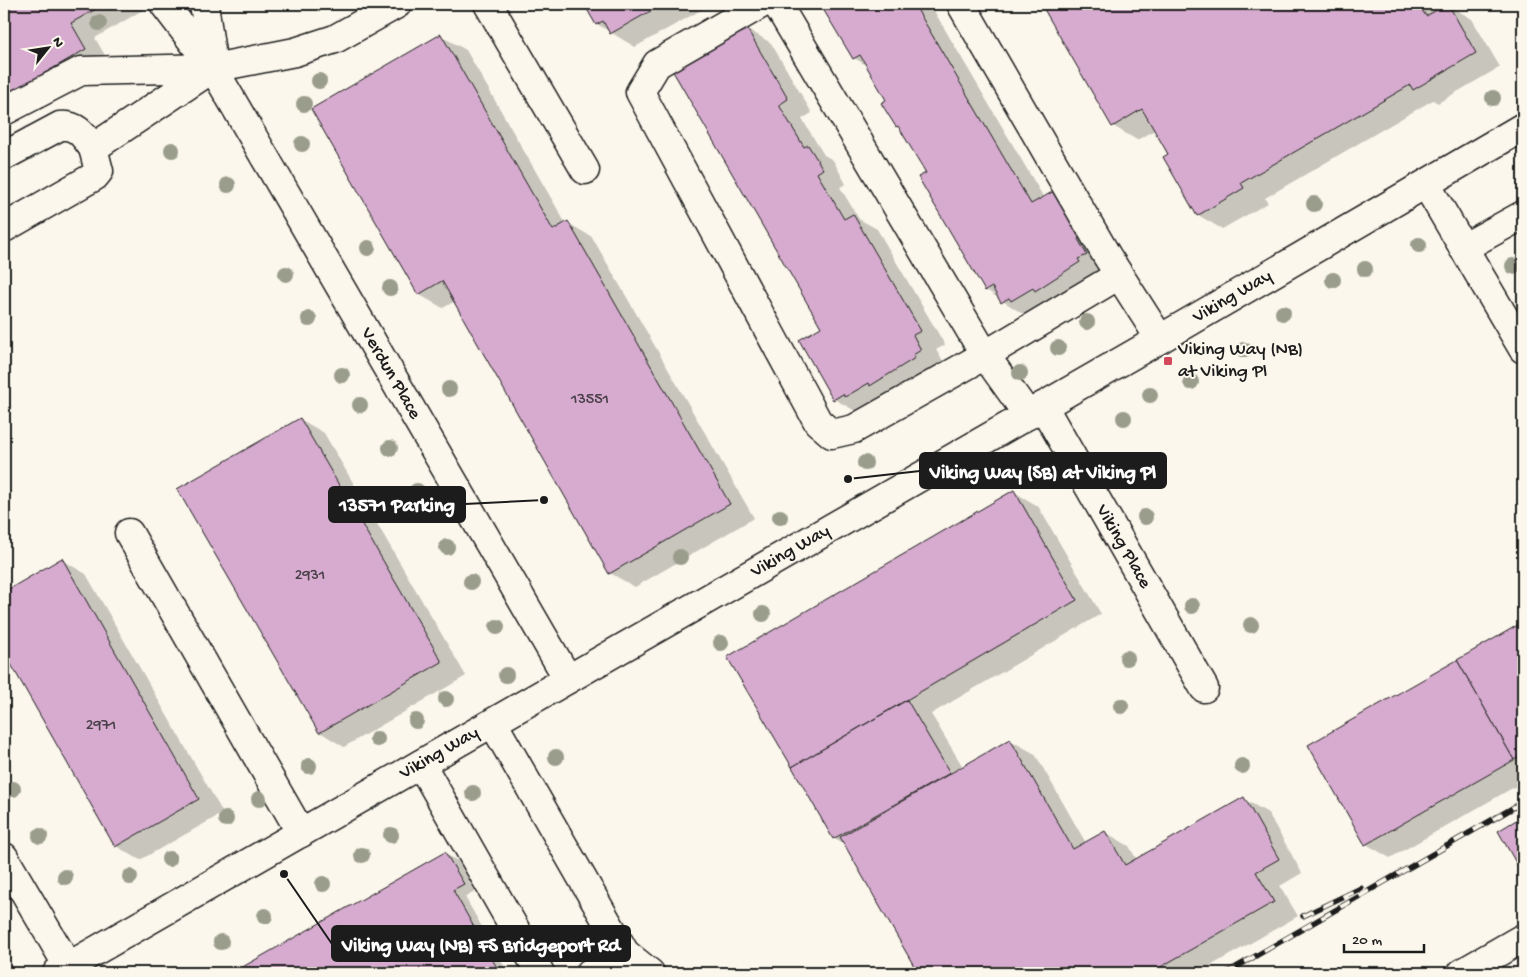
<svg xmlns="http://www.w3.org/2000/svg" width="1527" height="977" viewBox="0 0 1527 977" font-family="'Gochi Hand',sans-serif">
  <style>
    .shadow { fill: #0003 }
    .building { fill: #d6abcf; stroke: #1c1c1c }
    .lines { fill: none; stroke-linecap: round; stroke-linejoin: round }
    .minor-casing { stroke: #1c1c1c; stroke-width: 31 }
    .major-casing { stroke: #1c1c1c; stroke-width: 31 }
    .minor { stroke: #fbf7ec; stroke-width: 28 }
    .major { stroke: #fbf7ec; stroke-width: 28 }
    .rail-casing { stroke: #1c1c1c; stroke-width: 5.5 }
    .rail { stroke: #fbf7ec; stroke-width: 4; stroke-dasharray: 11; stroke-linecap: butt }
    .tree { fill: #9b9d8c }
    .poi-dot { fill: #d1495b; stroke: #fbf7ec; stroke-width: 2 }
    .labels { text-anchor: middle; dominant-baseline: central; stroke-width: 4; stroke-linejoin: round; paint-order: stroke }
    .number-label { font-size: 16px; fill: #4a4049 }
    .street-label { font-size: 19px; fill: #1c1c1c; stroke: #fbf7ec }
    .poi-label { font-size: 19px; fill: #1c1c1c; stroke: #fbf7ec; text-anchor: start }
    .leader { fill: none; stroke: #1c1c1c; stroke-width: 2 }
    .callout-dot { fill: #1c1c1c; stroke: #fbf7ec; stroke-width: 2 }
    .callout { fill: #1c1c1c; stroke: #1c1c1c; stroke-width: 2 }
    .callout-label { font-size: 20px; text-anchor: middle; font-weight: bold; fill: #fff }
  </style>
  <rect width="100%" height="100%" fill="#fbf7ec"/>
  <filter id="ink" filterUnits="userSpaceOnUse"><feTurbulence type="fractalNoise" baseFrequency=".02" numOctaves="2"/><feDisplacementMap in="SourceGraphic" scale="10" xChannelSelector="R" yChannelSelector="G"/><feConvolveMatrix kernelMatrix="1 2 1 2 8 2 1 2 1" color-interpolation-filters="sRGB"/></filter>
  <g filter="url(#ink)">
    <g class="shadow">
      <path d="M4,4h149l-58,34 15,26 -106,61z"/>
      <path d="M586,4h126l-77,43 -38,-23z"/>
      <path d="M821,4h109l114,194 66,71 -84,47 -40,-26 -58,-117 -26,-43 -5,-4 -9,-25 -20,-35 -14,-8z"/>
      <path d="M1042,4h392l4,7 10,-6 24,14 28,48 -62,36 -5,-3 -168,98 3,5 -46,26 -24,-14 -43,-85 -18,10 -24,-14z"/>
      <path d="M746,28l25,15 41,70 -10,6 22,36 9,5 13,24 -6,3 19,32 18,10 68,116 -9,5 9,14 -86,49 -25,-14 -11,-71z"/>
      <path d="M441,36l25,14 100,174 2,-1 24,14 162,281 -119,69 -25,-14 -155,-272 -12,7 -25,-14z"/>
      <path d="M300,419l24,14 142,243 -122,71 -24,-15z"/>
      <path d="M1014,492l24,14 63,108 -170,100 32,53 47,-27 25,14 51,89 19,-11 24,14 8,14 107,-61 24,14 34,60 -22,13 18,30 -100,57h-278l-74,-129 -12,-6 -105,-180z"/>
      <path d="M62,560l24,14 137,239 -83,47 -24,-14 -112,-196v-57z"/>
      <path d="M1523,624v158l-133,76 -24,-14 -57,-99z"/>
      <path d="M1523,818v55l-24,-42z"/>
      <path d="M445,854l13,7 17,30 -10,6 43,76h-273z"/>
      <path d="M1254,970l7,3h-13z"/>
    </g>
    <g class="building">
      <path d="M4,4h101l-34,19 15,26 -82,48z"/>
      <path d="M584,4h79l-53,30 -7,-13 -7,4z"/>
      <path d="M820,4h94l117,200 23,-13 27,46 -3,2 9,16 -9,4 2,3 -45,29 -2,-3 -22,13 -2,-3 -8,5 -9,-16 -7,4 -67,-114 8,-4 -28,-47 -2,1 -15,-24 5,-3 -26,-45 -7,4z"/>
      <path d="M1041,4h377l8,12 22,-12 28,49 -63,37 -3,-5 -169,98 3,5 -47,28 -34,-59 5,-3 -26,-45 -30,18z"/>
      <path d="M746,27l42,72 -9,6 25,42 4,-2 15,24 -6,4 27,46 9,-5 68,117 -8,4 8,15 -8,5 2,3 -45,28 -1,-3 -24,14 -2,-3 -10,6 -34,-60 22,-13 -150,-259z"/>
      <path d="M441,34l112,196 15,-9 162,283 -121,70 -167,-293 -24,14 -107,-186z"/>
      <path d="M300,418l142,244 -123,71 -142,-244z"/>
      <path d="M1014,490l63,110 -285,167 -65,-110z"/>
      <path d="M62,558l137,241 -84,48 -111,-195v-60z"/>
      <path d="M1523,622v133l-9,5 -57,-100z"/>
      <path d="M1457,660l57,100 -149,85 -57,-100z"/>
      <path d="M907,700l43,73 -117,66 -41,-72z"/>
      <path d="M1010,739l63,110 32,-18 20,34 119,-68 35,62 -23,13 18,30 -124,71h-232l-78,-136z"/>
      <path d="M1523,816v59l-25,-44z"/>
      <path d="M445,852l19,32 -11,6 47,83h-268z"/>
    </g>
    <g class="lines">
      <defs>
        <g id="minor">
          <path id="s1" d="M164,4l49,64 355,611"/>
          <path d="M204,4l9,63"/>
          <path d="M488,4l97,166"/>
          <path d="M761,4l-104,60 -17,28 178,330 14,12 22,-5 131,-74 134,-80"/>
          <path d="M777,4l208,351 43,60"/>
          <path d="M961,4l146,252 53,83"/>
          <path d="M4,111l77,-40 132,-3 82,-16 40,-13 62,-35"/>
          <path d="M4,156l56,-30c17,-2 24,10 33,22"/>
          <path d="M1426,184l97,165"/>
          <path d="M4,228l91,-52 4,-5 -6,-23 120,-80"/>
          <path d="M1463,248l60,-33"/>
          <path id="s2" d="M1043,406l161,282"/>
          <path d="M129,533l172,300"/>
          <path d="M493,723l132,230 25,20"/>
          <path d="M421,764l119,209"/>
          <path id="s3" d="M57,973l1103,-634 363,-212"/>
          <path d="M590,973l35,-20"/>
          <path d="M1462,973l61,-35"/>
        </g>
        <path id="major" d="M4,857l68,116"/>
      </defs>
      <use href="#minor" class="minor-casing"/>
      <use href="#major" class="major-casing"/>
      <use href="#minor" class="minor"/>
      <use href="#major" class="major"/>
      <defs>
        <g id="rail">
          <path d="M1303,916l58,-28"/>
          <path d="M1226,973l297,-171"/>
        </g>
      </defs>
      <use href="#rail" class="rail-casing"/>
      <use href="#rail" class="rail"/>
    </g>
    <g class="tree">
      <circle cx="99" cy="23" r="8"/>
      <circle cx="319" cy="81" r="8"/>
      <circle cx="1493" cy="98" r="8"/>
      <circle cx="304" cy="104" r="8"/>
      <circle cx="302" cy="144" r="8"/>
      <circle cx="172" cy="150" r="8"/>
      <circle cx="228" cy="185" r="8"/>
      <circle cx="1314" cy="204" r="8"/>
      <circle cx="1419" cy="245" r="8"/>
      <circle cx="368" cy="248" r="8"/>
      <circle cx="1513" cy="266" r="8"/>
      <circle cx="1365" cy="269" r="8"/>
      <circle cx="286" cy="274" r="8"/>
      <circle cx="1333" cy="280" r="8"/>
      <circle cx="390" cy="288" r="8"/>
      <circle cx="1283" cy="313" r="8"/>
      <circle cx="309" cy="319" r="8"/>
      <circle cx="1087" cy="322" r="8"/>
      <circle cx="1058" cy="348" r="8"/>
      <circle cx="1244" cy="350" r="8"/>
      <circle cx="1020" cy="373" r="8"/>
      <circle cx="342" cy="375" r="8"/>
      <circle cx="1191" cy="382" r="8"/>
      <circle cx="449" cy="389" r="8"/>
      <circle cx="1150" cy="395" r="8"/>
      <circle cx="360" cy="405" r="8"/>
      <circle cx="1124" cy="418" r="8"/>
      <circle cx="390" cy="448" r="8"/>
      <circle cx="865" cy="463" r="8"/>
      <circle cx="1121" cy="482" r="8"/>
      <circle cx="417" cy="491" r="8"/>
      <circle cx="780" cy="517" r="8"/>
      <circle cx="1145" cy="517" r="8"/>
      <circle cx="447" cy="547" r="8"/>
      <circle cx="680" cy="557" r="8"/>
      <circle cx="471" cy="582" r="8"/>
      <circle cx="1192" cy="606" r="8"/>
      <circle cx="763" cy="614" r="8"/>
      <circle cx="1251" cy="625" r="8"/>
      <circle cx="497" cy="627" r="8"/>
      <circle cx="721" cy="643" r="8"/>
      <circle cx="1127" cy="658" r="8"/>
      <circle cx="506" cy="675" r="8"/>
      <circle cx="446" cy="699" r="8"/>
      <circle cx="1121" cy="706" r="8"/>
      <circle cx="416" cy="721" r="8"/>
      <circle cx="377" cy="739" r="8"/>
      <circle cx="556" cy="757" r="8"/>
      <circle cx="309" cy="766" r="8"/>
      <circle cx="1242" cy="766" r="8"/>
      <circle cx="13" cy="789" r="8"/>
      <circle cx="473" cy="793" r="8"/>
      <circle cx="259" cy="799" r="8"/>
      <circle cx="226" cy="819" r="8"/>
      <circle cx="391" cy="835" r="8"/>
      <circle cx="40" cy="836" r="8"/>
      <circle cx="362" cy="855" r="8"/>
      <circle cx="169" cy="859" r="8"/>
      <circle cx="65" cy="877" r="8"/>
      <circle cx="130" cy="877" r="8"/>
      <circle cx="323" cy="884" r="8"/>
      <circle cx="265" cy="916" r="8"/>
      <circle cx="221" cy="942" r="8"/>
    </g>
  </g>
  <rect class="poi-dot" x="1163" y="356" width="10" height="10" rx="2.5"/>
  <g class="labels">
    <g class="number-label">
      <text x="590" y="400">13551</text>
      <text x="310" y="576">2931</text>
      <text x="101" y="726">2971</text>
    </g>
    <g class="street-label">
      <text stroke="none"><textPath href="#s3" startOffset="1356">Viking Way</textPath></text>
      <text stroke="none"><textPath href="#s1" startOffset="434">Verdun Place</textPath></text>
      <text stroke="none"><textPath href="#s2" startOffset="162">Viking Place</textPath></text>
      <text stroke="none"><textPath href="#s3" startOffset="846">Viking Way</textPath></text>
      <text stroke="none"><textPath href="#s3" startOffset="441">Viking Way</textPath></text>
    </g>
    <g class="poi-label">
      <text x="1178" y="350">Viking Way (NB)<tspan x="1178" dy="22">at Viking Pl</tspan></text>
    </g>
  </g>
  <path class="leader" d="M848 479L920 471M544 500L465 504M284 874L332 944"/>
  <g class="callout-dot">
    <circle cx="848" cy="479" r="5"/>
    <circle cx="544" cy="500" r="5"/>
    <circle cx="284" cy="874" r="5"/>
  </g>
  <g class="callout">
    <rect x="920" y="453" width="246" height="35" rx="5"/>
    <rect x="329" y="487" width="136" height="35" rx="5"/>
    <rect x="332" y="926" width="298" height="35" rx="5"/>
  </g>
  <g class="callout-label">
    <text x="1043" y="478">Viking Way (SB) at Viking Pl</text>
    <text x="397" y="511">13571 Parking</text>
    <text x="481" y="951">Viking Way (NB) FS Bridgeport Rd</text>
  </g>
  <rect width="1527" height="977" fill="none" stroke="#fbf7ec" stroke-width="20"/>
  <rect x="10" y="10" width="1507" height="957" fill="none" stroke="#1c1c1c" stroke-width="2" filter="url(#ink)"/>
  <g transform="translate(48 48) rotate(60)" stroke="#fbf7ec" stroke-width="4" paint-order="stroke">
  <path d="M0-4L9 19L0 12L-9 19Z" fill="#1c1c1c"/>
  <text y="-8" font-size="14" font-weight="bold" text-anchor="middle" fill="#1c1c1c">N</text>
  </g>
  <path d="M1344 944v8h80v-8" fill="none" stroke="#1c1c1c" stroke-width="2.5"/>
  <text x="1352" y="944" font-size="15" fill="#1c1c1c" stroke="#fbf7ec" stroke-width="4" paint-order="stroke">20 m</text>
</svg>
